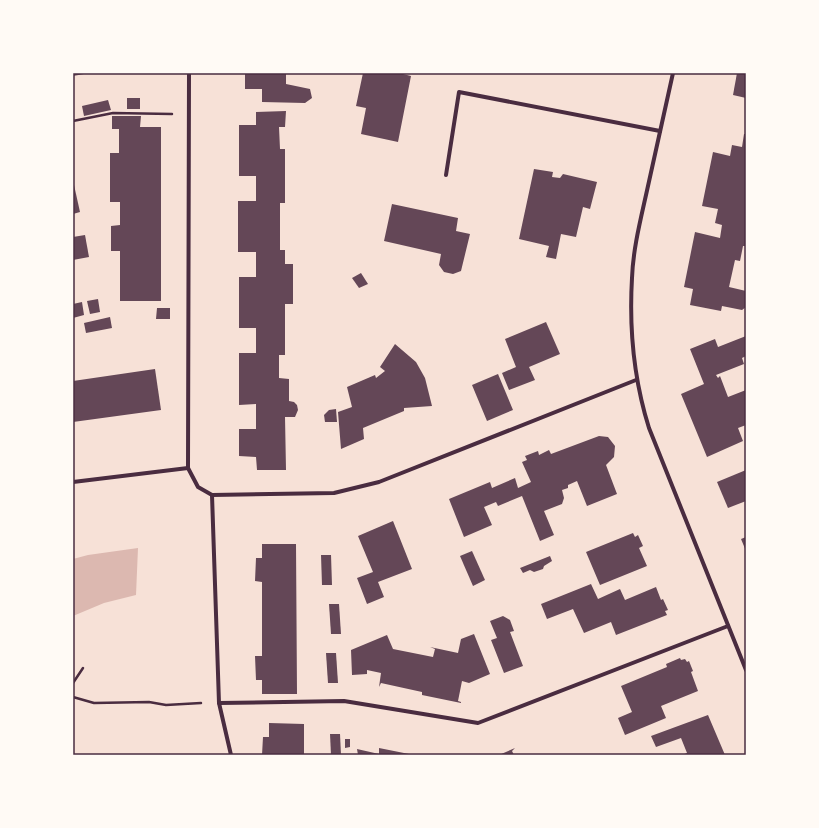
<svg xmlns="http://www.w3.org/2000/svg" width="819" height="828" viewBox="0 0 819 828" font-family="'Titillium Web',sans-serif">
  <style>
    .water { fill: #dcb8b0 }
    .building { fill: #644757 }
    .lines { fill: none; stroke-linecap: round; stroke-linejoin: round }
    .path { stroke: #4a2c40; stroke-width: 2.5 }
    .minor { stroke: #4a2c40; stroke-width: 4 }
    .neatline { fill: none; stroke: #4a2c40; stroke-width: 1.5 }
  </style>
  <rect width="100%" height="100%" fill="#f7e1d7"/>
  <path class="water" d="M138,548l-2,47 -32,8 -31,13v-57l15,-4z"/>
  <g class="building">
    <path d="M73,73h11v1l-11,2z"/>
    <path d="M245,73h41v11l24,5 2,9 -7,5 -43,-1v-13h-17z"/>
    <path d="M363,73h36l12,3 -13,66 -37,-8 5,-26 -10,-2z"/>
    <path d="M737,73h9v25l-13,-3z"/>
    <rect x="127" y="98" width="13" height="11"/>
    <path d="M108,100l3,10 -27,6 -2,-10z"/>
    <path d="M286,111l-1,16h-6l1,22h5v54h-5v47h5v14h8v40h-8v51h-6v23l10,1v22l5,1 3,3 1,5 -3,7h-10l1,53h-29l-1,-13 -17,-1v-27h17v-25l-17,1v-52h17v-25h-17v-51h17v-25h-18v-51h18v-25h-17v-51h17v-13z"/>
    <path d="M112,116h29l-1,11h21v174h-41v-50h-9v-25l9,-1v-23h-10v-49h9v-24h-7z"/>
    <path d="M744,134h2v112h-3l-3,15 -5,-1 -6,27 17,4v16l-4,3 -20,-4 -1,5 -31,-6 3,-16 -9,-2 11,-55 25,6 2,-13 -7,-2 3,-14 -16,-3 11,-54 17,4 2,-11 10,2z"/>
    <path d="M534,169l19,3 -1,5 8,1 3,-4 34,8 -7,27 -7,-2 -7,30 -15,-3 -5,25 -10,-2 3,-11 -30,-7z"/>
    <path d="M74,185l6,27 -7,2v-28z"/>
    <path d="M392,204l66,14 -2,13 14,3 -9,37 -8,3 -9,-2 -5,-7 2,-11 -57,-13z"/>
    <path d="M85,235l4,22 -16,3v-23z"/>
    <path d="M361,273l7,11 -9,4 -7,-10z"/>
    <path d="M98,299l2,13 -10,2 -3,-13z"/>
    <path d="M82,302l2,13 -11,3v-14z"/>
    <path d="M157,308h13v11h-14z"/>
    <path d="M110,317l2,11 -26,5 -2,-10z"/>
    <path d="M546,322l14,32 -31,13 6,13 -26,10 -7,-17 14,-6 -11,-28z"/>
    <path d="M746,336v20l-4,2 2,6 -28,11 2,3 2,-2 8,21 18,-7v35l-8,3 5,13 -36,16 -26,-63 23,-10 -14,-35 25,-10 3,8z"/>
    <path d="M395,344l21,18 9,16 7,28 -28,2v3l-41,17 1,11 -23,10 -3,-37 14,-5 -5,-20 28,-12 1,3 9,-7 -5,-4z"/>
    <path d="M155,369l6,41 -88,12v-41z"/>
    <path d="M498,374l15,36 -26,11 -15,-36z"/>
    <path d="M336,409l1,13h-12l-1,-7 5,-5z"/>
    <path d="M599,436l9,1 7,9 -1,11 -8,8 11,29 -30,12 -10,-25 -9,4v3l-6,2 2,8 -2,6 -18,7 10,24 -14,6 -18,-45 -24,10 -2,-4 -12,5 8,18 -28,12 -15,-38 41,-17 2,6 23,-10 3,10 13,-6 -9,-20 5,-2 -2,-4 13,-5 1,4 10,-5 2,4z"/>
    <path d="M746,470v31l-18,7 -11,-26z"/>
    <path d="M393,521l19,48 -34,13 6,15 -17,7 -10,-26 16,-6 -15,-36z"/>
    <path d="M633,533l2,4 3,-2 5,11 -4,2 8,18 -47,19 -14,-33z"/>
    <path d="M746,537v14l-5,-12z"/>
    <path d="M262,544h34l1,150h-35v-14h-6l-1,-24h7v-74l-7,-1 1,-23h6z"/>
    <path d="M472,551l13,29 -12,6 -13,-30z"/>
    <path d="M321,555h10l1,30h-10z"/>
    <path d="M550,556l2,5 -8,5 -1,3 -9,3 -4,-2 -7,3 -3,-5z"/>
    <path d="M591,584l7,15 22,-10 5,11 31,-13 5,13 2,-1 5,11 -3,1 2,4 -51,20 -5,-13 -27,11 -11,-24 -26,10 -6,-15z"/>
    <path d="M329,604h10l2,30h-10z"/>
    <path d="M503,616l7,4 4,11 -4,1 13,34 -19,7 -13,-33 6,-2 -7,-17z"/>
    <path d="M474,634l16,40 -21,9 -7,-2 -4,20 3,1v1l-39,-8v-3l-41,-9 -2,4 2,-14 -14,-3v4l-15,1 -1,-25 36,-15 6,14 40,8 2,-8 -5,-2 28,6 3,-14z"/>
    <path d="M326,653h10l2,30h-10z"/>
    <path d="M680,658l1,2 4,-1 2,3 2,-1 4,10 -2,1 7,19 -37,15 5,12 -41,17 -7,-17 14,-6 -11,-26 46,-19 -1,-3z"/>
    <path d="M708,715l17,40h-43l5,-2 -6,-15 -25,9 -5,-11z"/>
    <path d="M269,723l35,1v31h-42l1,-18h6z"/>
    <path d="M330,734h10l1,21h-10z"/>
    <path d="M345,739h5v8l-5,1z"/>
    <path d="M379,748l30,6v1h-51l-1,-6 22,5z"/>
    <path d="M515,748l-3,3 2,4h-15z"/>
  </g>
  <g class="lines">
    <g class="path">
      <path d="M73,121l40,-8 59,1"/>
      <path d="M73,683l10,-15"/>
      <path d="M73,697l21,6 55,-1 17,3 35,-2"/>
    </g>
    <g class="minor">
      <path d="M189,73l-1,395 10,19 14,8 122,-2 45,-11 257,-102"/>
      <path d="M673,73c-9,41 -18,81 -27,122 -6,27 -13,55 -14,83 -3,51 2,102 17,150l97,242"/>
      <path d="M446,175l13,-83 201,39"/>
      <path d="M73,482l115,-14"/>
      <path d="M212,495l7,208 12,52"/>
      <path d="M219,703l125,-2 134,22 250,-97"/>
    </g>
  </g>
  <rect width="819" height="828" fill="none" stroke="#fffaf5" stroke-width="148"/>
  <rect x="74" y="74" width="671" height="680" class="neatline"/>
</svg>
